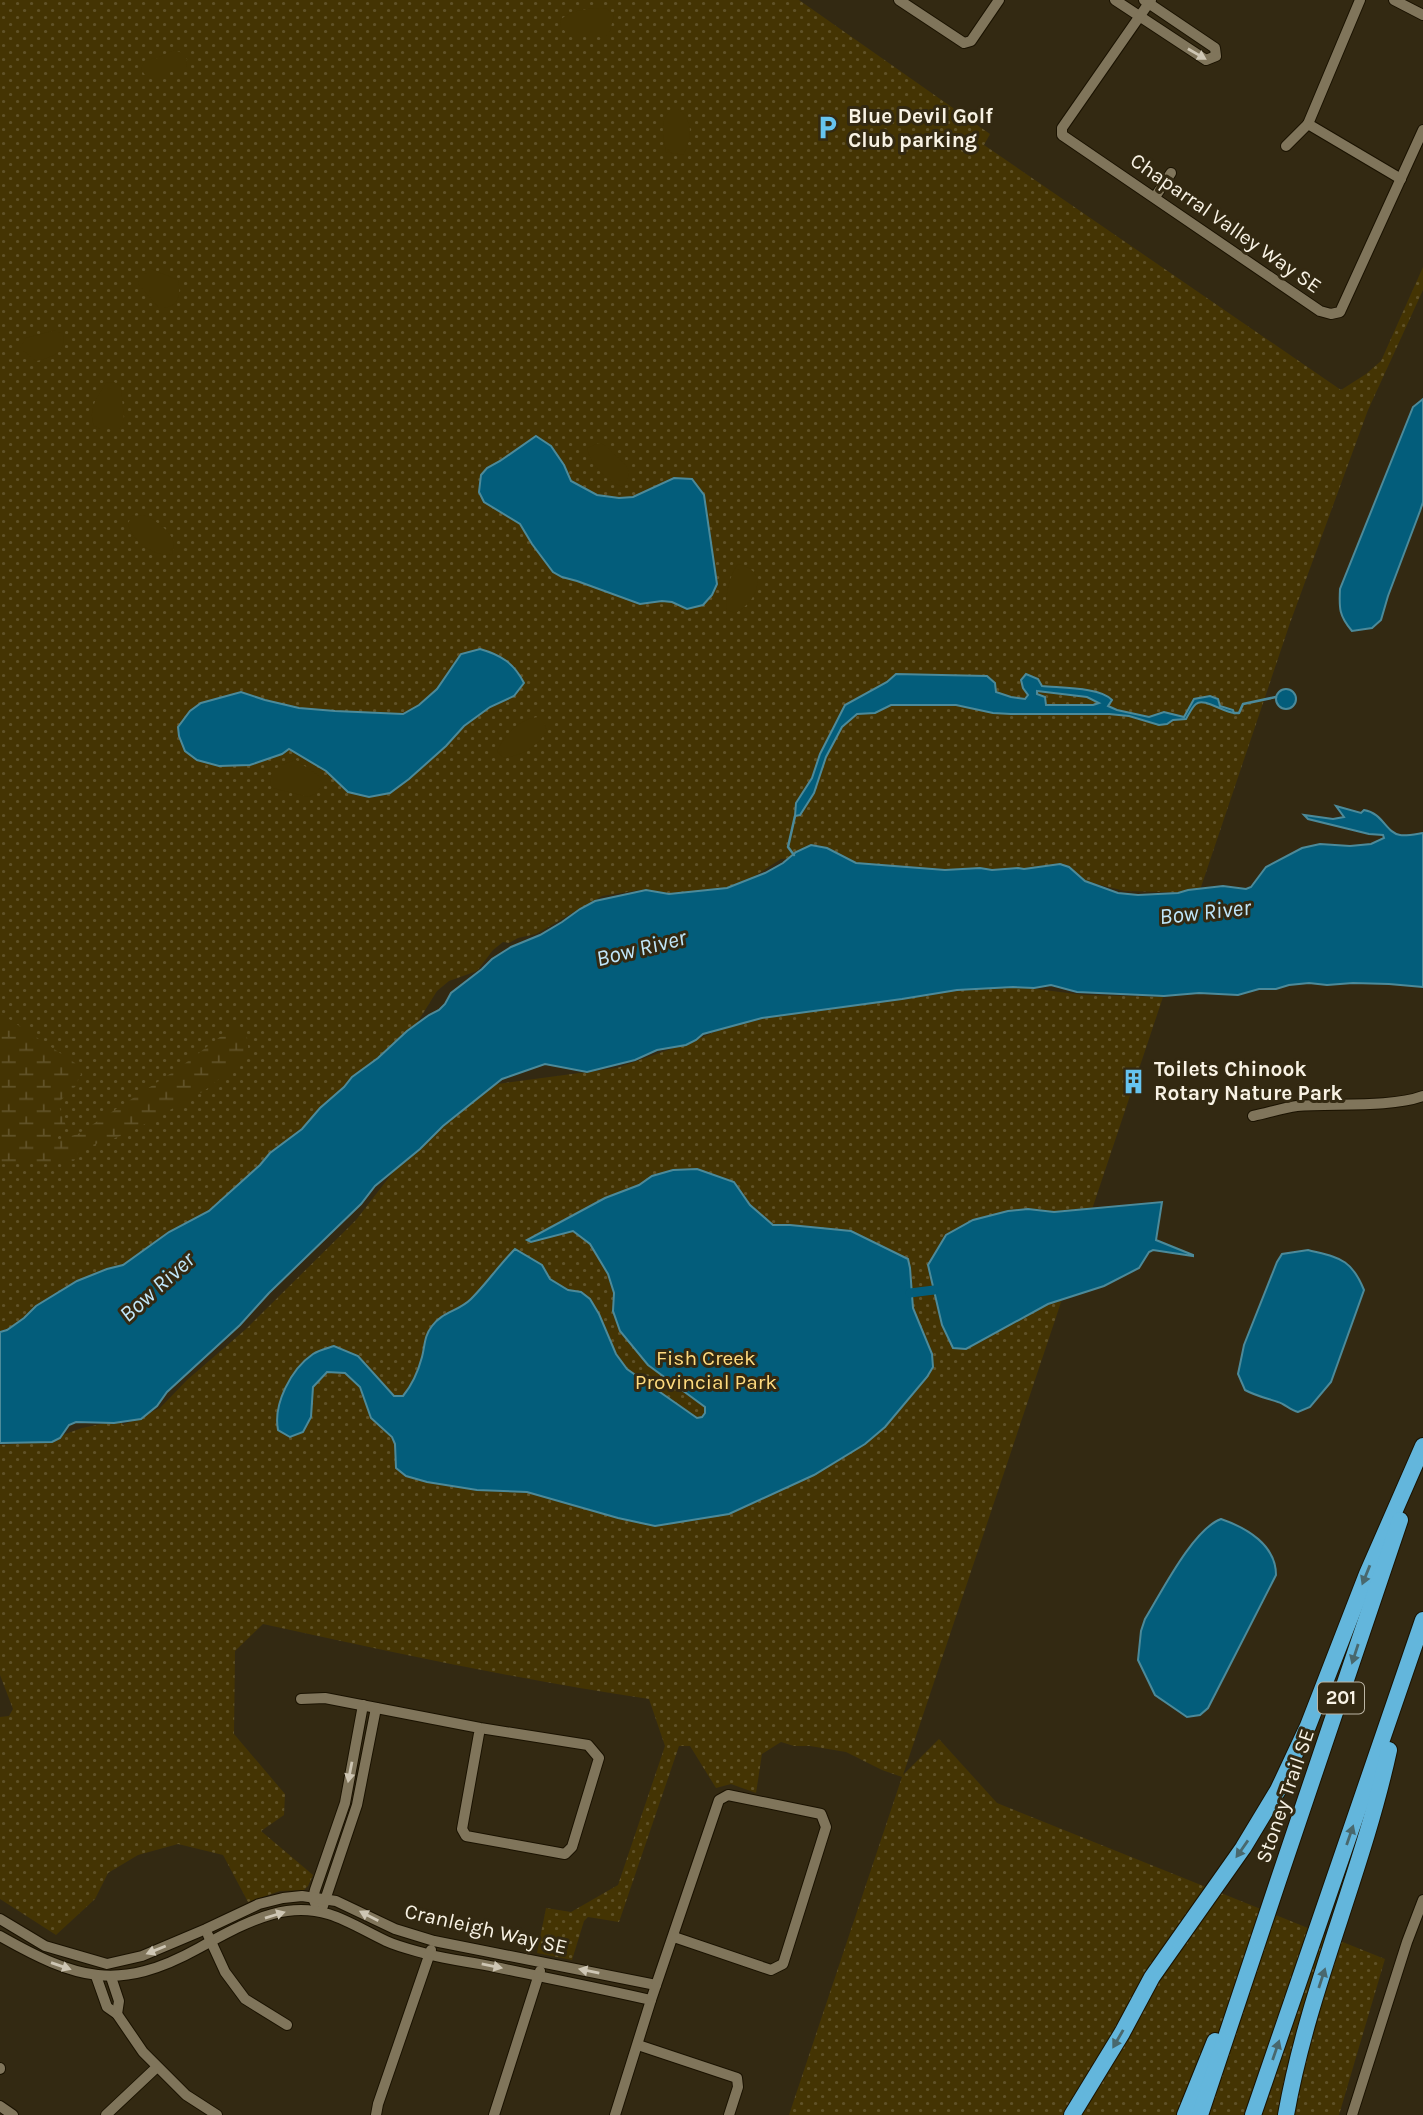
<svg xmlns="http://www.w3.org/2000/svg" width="1423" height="2115" viewBox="0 0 1423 2115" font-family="Karla,sans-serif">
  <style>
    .grass { fill: url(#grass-dots) }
    .wetland { fill: url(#wetland-marsh) }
    .pitch { fill: #443403 }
    .water { fill: #035d7b; stroke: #4c8a9a; stroke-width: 2; fill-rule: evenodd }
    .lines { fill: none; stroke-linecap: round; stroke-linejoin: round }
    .stream { stroke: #4c8a9a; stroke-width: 2.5 }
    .canal { stroke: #035d7b; stroke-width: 9 }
    .minor-casing { stroke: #1a1200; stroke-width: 12 }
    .highway-casing { stroke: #1a1200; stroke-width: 18 }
    .minor { stroke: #80755b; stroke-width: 10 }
    .highway { stroke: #63b6dc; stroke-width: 16 }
    .oneway { fill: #cec6b4 }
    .oneway2 { fill: #49686d }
    .labels { text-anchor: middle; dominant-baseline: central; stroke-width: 6; stroke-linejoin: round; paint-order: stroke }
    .shield { fill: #332912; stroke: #bdb6a5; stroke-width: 2 }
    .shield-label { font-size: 19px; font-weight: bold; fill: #f8f2e4 }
    .poi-label { font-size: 21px; font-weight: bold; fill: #f8f2e4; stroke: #332912; text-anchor: start }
    .street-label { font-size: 21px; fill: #f8f2e4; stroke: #332912 }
    .park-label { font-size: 21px; fill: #ffdb7f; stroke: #332912 }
    .water-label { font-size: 23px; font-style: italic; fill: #c0e6f9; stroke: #332912 }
  </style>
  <defs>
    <pattern id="grass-dots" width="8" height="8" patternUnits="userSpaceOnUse" patternTransform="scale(1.75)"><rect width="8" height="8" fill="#443403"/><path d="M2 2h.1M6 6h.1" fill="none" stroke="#605228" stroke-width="1.8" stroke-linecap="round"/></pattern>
    <pattern id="wetland-marsh" width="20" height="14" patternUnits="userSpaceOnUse" patternTransform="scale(1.75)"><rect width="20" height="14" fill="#443403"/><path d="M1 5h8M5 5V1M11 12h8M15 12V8" fill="none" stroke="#605228"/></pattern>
  </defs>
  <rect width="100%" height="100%" fill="#332912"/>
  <g class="grass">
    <path d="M0,0h799l191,134 -6,11 357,245 25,-16 15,-13 42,-94v23l-55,120 -78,213 -91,270 -74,-2 -75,-18 -185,-7 -55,-9 -29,2 -42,27 -45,12 -54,-8 -38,6 -66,38 -18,4 -9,5 -6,-1 -10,8 -16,21 -28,10 -12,10 -25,40 -190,176 -222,134z"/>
    <path d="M1011,986l73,9 79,2 -260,778 36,-36 58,64 388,156 -46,156h-550l113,-338 -20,-7 -36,-18 -36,-6h-16l-13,-4 -19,12 -6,39 -25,-9 -15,4 -26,-42h-11l-60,176 -31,-5 -4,4 -12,39 -35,-7 9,-45 25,4 47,-27 47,-139 -16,-47c-130,-19 -257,-47 -386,-75l-28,27 -1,83 51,60 -1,21 -23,16 52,44 -5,11 -4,4 -24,1 -32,11 -25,-47 -45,-11 -40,11 -30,18 -13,26 -39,36 -56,-36v-182l9,-1 4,-7 -13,-34v-230l43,-3 39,-14 38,-8 3,5 37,-17 27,-28 59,-51 110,-109 72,-93 62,-42 127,-17 74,-26 36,-15 44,-10 155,-21 46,-9z"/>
  </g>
  <path class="wetland" d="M0,1013l75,50 6,11 -6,13 -17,16 8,23 -11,15 23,-7 101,-66 54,-41 13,1 3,28 -45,35 -77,43 -47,15 -6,12 -33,2h-41z"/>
  <g class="pitch">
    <path d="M606,8l8,7 -4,16 -4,5h-36l-9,-9 -1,-7c15,-12 28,-11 46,-12z"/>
    <path d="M173,50l7,2 7,7 -1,8 -6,5h-13l-12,8 -10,-5 -4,-6 4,-9 13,-2z"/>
    <path d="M675,107c19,12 18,30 8,48l-17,-3c-3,-18 -8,-34 9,-45z"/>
    <path d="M151,269l27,11c4,16 -1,29 -19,28l-21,-24 2,-6z"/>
    <path d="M56,330l7,5c4,17 -12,23 -27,26l-16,-13 6,-10z"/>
    <path d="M114,382l7,4 3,34 -5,9h-18l-7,-3c-6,-17 3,-29 12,-43z"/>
    <path d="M599,443c7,2 9,5 14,10 13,12 23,18 9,34 -16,-8 -31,-21 -35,-39z"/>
    <path d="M146,515c13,9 34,20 26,39 -18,4 -41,-14 -44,-31l4,-7z"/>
    <path d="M738,564c33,7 18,39 -3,49l-8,-3c-2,-16 2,-34 11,-46z"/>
    <path d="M538,717l6,6 3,8c-11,17 -24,24 -43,27l-7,-6c6,-17 22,-33 41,-35z"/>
    <path d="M296,760l23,16 4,8 -8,10 -7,3 -35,-9 -3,-4c0,-16 12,-20 26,-24z"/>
  </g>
  <g class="water">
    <path d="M1423,399v103l-3,9 -32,85 -7,24 -9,8 -20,3c-13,-15 -13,-23 -12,-42l73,-182z"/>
    <path d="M536,436l15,10 13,19 7,16 26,14 22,3 14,-1 41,-19 18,1 12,16 13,89 -5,11 -9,10 -16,4 -15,-7 -10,-1 -22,3 -63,-23 -15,-4 -9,-5 -21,-28 -12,-20 -36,-22 -5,-10 2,-17 6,-7 13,-7z"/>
    <path d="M480,649c21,6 34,14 44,34l-10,13 -24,11 -26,19 -18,20 -37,33 -19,14 -21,4 -21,-5 -22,-21 -37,-22 -7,5 -32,11 -31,1 -22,-6 -12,-9 -6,-15 -1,-9 12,-16 11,-8 40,-11 24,8 34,8 36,3 68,3 16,-9 18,-16 24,-35z"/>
    <path d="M896,674l91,2 8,7 1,9 15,5 14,2 3,-4 -5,-7 -2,-8 5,-6 12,5 4,7c18,2 59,1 70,14l-4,6 9,4 32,7 15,-5 20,5 10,-18 16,-3 8,3 2,7 13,4 1,3c-11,-1 -31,-16 -38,-9 -4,3 -7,10 -10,15l-13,1 -6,4 -8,1 -30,-9 -20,-2h-98l-18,-1 -37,-8h-65l-16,8 -18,1 -15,13 -16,30 -12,36 -14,22 -5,1 1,-13 16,-25 8,-24 25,-49 42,-23zM1037,691l50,6 12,6 -6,2h-47l-1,-8 -8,-3z"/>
    <circle cx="1286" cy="699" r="10"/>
    <path d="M1336,806l25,7 3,-3c19,3 22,23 36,25 7,1 16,-1 23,-2v154l-34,-3 -36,-1 -26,2 -18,-2 -20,2 -13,4h-17l-21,6 -39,-2 -35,3 -87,-4 -26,-7 -17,3 -21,-1 -56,3 -55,9 -140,19 -59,16 -7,6 -10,5 -29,5 -22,10 -48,12 -42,-8 -43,15 -59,47 -23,23 -45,37 -14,18 -92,89 -29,32 -73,67 -10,14 -16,13 -27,4 -38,-1 -7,3 -9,13 -8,4 -52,1v-111l7,-2 17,-12 12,-12 41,-25 30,-12 16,-4 46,-33 40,-21 51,-46 10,-12 32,-24 18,-21 24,-21 8,-10 26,-19 29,-27 22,-16 10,-5 6,-6 6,-11 31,-24 10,-10 19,-12 29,-12 22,-13 18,-13 15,-8 51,-11 23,4 58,-6 38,-15 18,-10 13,-11 15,-7 16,3 29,15 89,7 35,-2 12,2 26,-2 6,1 36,-5 9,3 16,14 33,12 20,2 40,-2 10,-3 35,-4 23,3 5,-2 15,-20 36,-19 18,-4 30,2 21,-2 13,-6 -1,-3 -14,-1 -61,-15 -4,-4 29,4 11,-2z"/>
    <path d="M697,1169l37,13 16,23 23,20h17l61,6 57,28 2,9 3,40 19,46 1,13 -6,10 -42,50 -20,17 -51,31 -85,39 -74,12 -37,-8 -91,-26 -50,-2 -50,-8 -21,-6 -10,-8 -1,-24 -3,-7 -21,-19 -11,-31 -15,-14 -18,-1 -14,15 -2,30 -8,15 -13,5 -12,-7c-5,-26 13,-61 35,-76 6,-4 15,-6 21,-8l24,10 36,40h9c9,-11 15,-24 19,-39 3,-11 2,-21 10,-31 10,-14 27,-15 39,-27 16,-16 28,-34 44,-50l27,16 8,14 18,11 13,2 9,7 9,15 17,40 11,15 70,49 5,-1 3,-4v-6l-57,-42 -28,-34 -7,-20 1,-18 -6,-19 -18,-30 -17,-13 -42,11 -4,-2 78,-42 34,-13 13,-9 21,-6z"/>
    <path d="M1162,1202l-6,38 37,15v1l-40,-6 -4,2 -10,16 -35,18 -56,18 -82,45 -13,-1 -11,-23 -14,-60 18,-30 27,-15 35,-9 20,-2 26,3z"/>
    <path d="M1308,1250c31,8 43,8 56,40l-33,92 -21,25 -12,5c-8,-2 -13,-8 -20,-10 -12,-4 -22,-6 -33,-12l-7,-16 6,-29 33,-83 5,-8z"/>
    <path d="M1221,1519c26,9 55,26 55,56l-68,133 -8,7 -13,2 -32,-22 -17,-35 3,-29 4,-12c16,-26 48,-90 76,-100z"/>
  </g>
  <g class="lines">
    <g class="stream">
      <path d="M1234,713h5l4,-9 33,-7"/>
      <path d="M794,855l-6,-8 7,-31"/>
    </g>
    <path class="canal" d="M910,1293l24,-3"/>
    <defs>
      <g id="minor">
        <path d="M899,0l65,43 7,-2 28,-41"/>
        <path d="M1115,0l91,60 10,-4 -1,-8 -71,-48"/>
        <path d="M1151,0l-89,128v7l258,176 11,3 9,-2 83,-182"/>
        <path d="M1360,0l-52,124 93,55"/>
        <path d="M1394,0l29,15"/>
        <path d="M1286,146l22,-22"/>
        <path d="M1155,197l16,-24"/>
        <path d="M1253,1116c15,-3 29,-8 44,-10 36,-3 94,2 126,-10"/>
        <path d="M301,1699l24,-1 155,30 108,17 11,13 -27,89 -7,7 -99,-18 -4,-7 18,-101"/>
        <path d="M315,1903l-2,-5 2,-8 30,-87 18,-98"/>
        <path d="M323,1906l34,-101 19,-97"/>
        <path d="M0,1919l45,27 62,18 35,-8 64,-27 53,-25 24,-6 19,-2 34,5 59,28 39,12 222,44"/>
        <path d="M208,1935l17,37 20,27 42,26"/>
        <path d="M0,1936c76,43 118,57 199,12 25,-14 59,-33 88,-37 40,-6 65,14 99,30 13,6 27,9 41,13 22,6 45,8 68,13 52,11 104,21 156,33"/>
        <path d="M96,1976l11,31 10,7 26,38 43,43 31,20"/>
        <path d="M111,1977l8,24 -2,13"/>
        <path d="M638,2045l99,33 1,9 -9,28"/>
        <path d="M0,2068v1"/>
        <path d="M0,2106l13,9"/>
        <path d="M106,2115l51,-48"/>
        <path d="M376,2115l2,-11 53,-154"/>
        <path d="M494,2115l46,-144"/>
        <path d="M615,2115l36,-115 68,-200 9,-5 93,19 5,13 -43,137 -12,6 -97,-33"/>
        <path d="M1352,2115l55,-173 16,-42"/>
      </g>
      <g id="highway">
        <path d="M1072,2115l50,-82 30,-56 91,-129 35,-58 30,-64 59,-152 56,-128"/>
        <path d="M1185,2115l30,-74"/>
        <path d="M1200,2115c65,-199 134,-396 200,-595"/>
        <path d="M1253,2115l170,-495"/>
        <path d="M1286,2115c22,-125 76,-241 103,-365"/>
      </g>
    </defs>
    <use href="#minor" class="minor-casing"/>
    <use href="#highway" class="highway-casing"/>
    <use href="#minor" class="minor"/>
    <use href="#highway" class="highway"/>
  </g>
  <defs><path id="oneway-solid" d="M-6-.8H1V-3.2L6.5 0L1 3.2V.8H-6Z" transform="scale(1.75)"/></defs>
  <g class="oneway">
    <use href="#oneway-solid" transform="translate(1197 54) rotate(30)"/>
    <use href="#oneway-solid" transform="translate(350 1772) rotate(101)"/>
    <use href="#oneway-solid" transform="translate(275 1915) rotate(-17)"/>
    <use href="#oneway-solid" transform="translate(369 1916) rotate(-153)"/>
    <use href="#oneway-solid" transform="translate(156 1950) rotate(158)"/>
    <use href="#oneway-solid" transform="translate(61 1966) rotate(19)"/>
    <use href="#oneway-solid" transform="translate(492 1966) rotate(11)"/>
    <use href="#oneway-solid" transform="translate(589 1971) rotate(-169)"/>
  </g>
  <g class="oneway2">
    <use href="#oneway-solid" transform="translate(1366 1575) rotate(112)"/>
    <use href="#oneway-solid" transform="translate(1355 1654) rotate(108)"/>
    <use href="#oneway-solid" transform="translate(1350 1835) rotate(-71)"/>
    <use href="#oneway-solid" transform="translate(1242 1849) rotate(125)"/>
    <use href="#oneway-solid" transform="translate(1322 1978) rotate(-72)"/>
    <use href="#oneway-solid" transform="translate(1118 2039) rotate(120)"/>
    <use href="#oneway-solid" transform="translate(1276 2050) rotate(-71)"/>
  </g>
  <defs>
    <symbol id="parking-bare" viewBox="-9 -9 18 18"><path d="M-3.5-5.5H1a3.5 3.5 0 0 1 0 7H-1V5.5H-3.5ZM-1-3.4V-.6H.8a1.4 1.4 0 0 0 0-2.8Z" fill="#66c4ef" stroke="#332912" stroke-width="2.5" paint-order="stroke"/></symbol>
    <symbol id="building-bare" viewBox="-9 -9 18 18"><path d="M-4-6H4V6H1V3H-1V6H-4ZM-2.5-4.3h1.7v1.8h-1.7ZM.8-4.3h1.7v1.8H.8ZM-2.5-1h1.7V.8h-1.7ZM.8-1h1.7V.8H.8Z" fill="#66c4ef" stroke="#332912" stroke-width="2.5" paint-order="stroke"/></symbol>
  </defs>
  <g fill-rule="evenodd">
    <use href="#parking-bare" x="810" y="110" width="35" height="35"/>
    <use href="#building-bare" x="1116" y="1064" width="35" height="35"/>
  </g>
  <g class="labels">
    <rect class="shield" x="1318" y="1682.5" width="46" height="31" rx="5"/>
    <g class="shield-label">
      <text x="1341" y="1698">201</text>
    </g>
    <g class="poi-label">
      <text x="848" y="116">Blue Devil Golf<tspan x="848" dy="24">Club parking</tspan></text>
      <text x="1154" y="1069">Toilets Chinook<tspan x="1154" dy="24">Rotary Nature Park</tspan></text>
    </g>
    <g class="street-label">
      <text transform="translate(1226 223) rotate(35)">Chaparral Valley Way SE</text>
      <text transform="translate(1285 1796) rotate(-71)">Stoney Trail SE</text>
      <text transform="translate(486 1929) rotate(13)">Cranleigh Way SE</text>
    </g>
    <g class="park-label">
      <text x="706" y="1358">Fish Creek<tspan x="706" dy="24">Provincial Park</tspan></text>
    </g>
    <g class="water-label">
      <text transform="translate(1205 912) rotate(-6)">Bow River</text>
      <text transform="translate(641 948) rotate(-14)">Bow River</text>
      <text transform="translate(157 1287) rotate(-42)">Bow River</text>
    </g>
  </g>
</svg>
